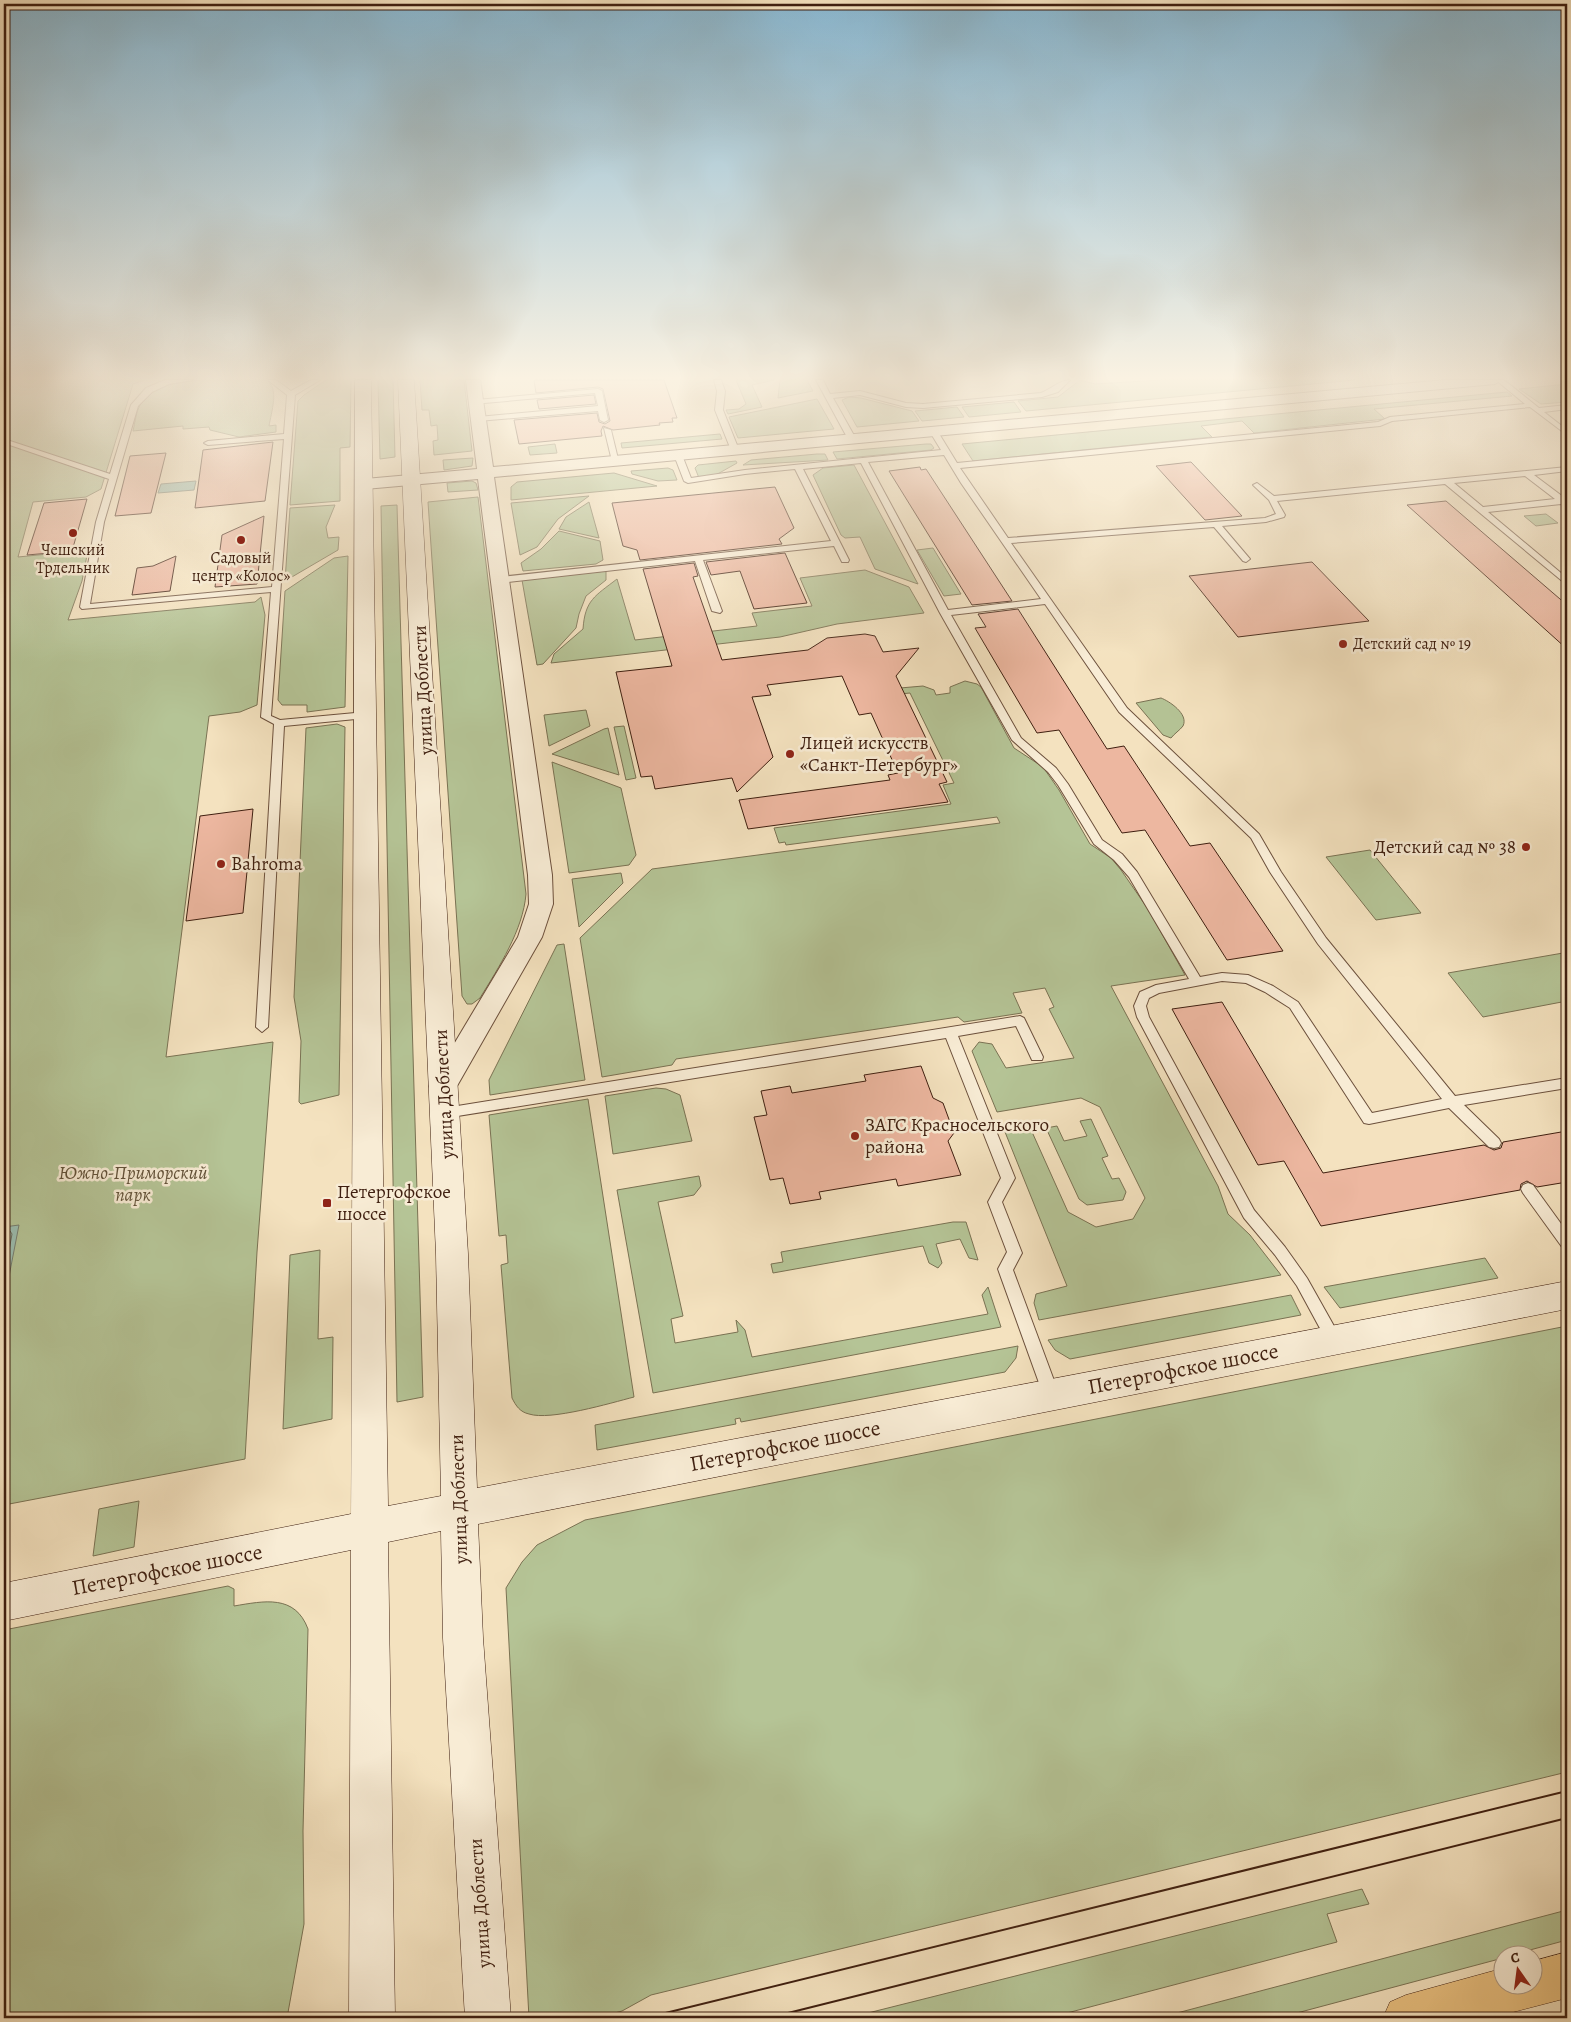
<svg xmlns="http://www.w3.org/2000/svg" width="1571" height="2022" viewBox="0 0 1571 2022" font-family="Alegreya,serif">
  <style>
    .green { fill: #b5c496; stroke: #7a7253 }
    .water { fill: #9cbeb0; stroke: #777e70 }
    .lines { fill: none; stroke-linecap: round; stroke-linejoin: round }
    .shore { stroke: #6e6e60; stroke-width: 1 }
    .building { fill: #edb7a0; stroke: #3f1f10 }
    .lane-casing { stroke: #6c503c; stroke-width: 2 }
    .street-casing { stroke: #6c503c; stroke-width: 2 }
    .secondary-casing { stroke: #3f1f10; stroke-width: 1 }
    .primary-casing { stroke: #3f1f10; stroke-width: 1 }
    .lane { fill: #f8ecd5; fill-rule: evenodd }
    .street { fill: #f8ecd5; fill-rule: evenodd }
    .secondary { fill: #f8ecd5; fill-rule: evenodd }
    .primary { fill: #eac180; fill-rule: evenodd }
    .tram { stroke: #3f1f10; stroke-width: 2 }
    .poi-dot { fill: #8f2418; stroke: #f8ecd5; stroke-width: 2 }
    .labels { text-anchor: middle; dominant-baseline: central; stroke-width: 5; stroke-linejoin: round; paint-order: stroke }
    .far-poi-label { font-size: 16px; fill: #3f1f10; stroke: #f8ecd5 }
    .street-label { font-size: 19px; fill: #3f1f10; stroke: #f8ecd5 }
    .poi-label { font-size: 19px; fill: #3f1f10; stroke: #f8ecd5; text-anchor: start }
    .park-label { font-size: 19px; font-style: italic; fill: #625138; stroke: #f8ecd5 }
    .near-street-label { font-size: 22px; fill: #3f1f10; stroke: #f8ecd5 }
  </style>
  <rect width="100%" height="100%" fill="#f4e2bf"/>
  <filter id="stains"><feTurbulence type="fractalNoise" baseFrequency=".004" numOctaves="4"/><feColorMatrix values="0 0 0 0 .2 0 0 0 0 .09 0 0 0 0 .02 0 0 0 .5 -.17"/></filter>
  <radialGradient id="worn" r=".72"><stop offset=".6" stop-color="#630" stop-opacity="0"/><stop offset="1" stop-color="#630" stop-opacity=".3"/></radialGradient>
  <g class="green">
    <path d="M4,380h141l-12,4 -32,105 -15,8 -53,5 -15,55 70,-7 -6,31 -14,39 187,-18 6,-5 4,18 -8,90 -17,7 -31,4 -43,341 107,-15 -16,210 -12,207 -241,46z"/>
    <path d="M203,380h63c14,7 5,33 3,46l7,-1v7l-37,5 -29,-7 -1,-3 -26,2v-3l-50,5c2,-8 3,-19 7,-26 10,-22 42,-23 63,-25z"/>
    <path d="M326,380h25l-1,67 -10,1v53l-50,4 8,-104 6,-6z"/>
    <path d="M378,380h15l2,77 -15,2z"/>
    <path d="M420,380h44l8,71 -38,4 -1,-14 5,-1 -1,-15 -6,1 -2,-16h-7z"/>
    <path d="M736,380h38l-22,5 10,22 -34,7 -2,-4 13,-1 7,-5z"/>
    <path d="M780,380h27l6,11 -35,7z"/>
    <path d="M1080,380l15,4 66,-4h194l-329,31 -8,-10 40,-4z"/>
    <path d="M1567,384v18l-26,2 -22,-15z"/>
    <path d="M1507,392l5,4 -138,13 11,10 -131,14 -12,-12 -41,5 11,11 -239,24 -11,-17z"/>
    <path d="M849,397l12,1 51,13 7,10 -62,6 -15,-27z"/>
    <path d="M817,399l17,30 -96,9 -9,-21z"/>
    <path d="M1014,402l7,10 -52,5 -7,-10z"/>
    <path d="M957,407l7,10 -42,4 -7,-10z"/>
    <path d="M720,434l2,5 -100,9 -1,-5z"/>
    <path d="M555,444l2,9 -27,2 -2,-8z"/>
    <path d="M926,444h5l3,4 -3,2 -94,9 -4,-7z"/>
    <path d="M817,454h8l3,6 -85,5 8,-5z"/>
    <path d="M473,458l-1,8 -28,4 -1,-10z"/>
    <path d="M736,461l1,2 -23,13 -15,2 -4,-10 3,-3z"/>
    <path d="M854,465l64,119 -43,-15 -15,-32 -15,1 -4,-3 -28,-60 10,-7z"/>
    <path d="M668,468l5,2 4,10 -19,1 -26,-7 -1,-3z"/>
    <path d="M614,473l43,13 -146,14v-13l6,-5z"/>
    <path d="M472,481l4,2 2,7 -30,2 -1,-9z"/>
    <path d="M589,496l-31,23 -21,28 -17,8 -9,-52z"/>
    <path d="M478,497l48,397c-3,36 -27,73 -46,104l-8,6h-5l-5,-8 -34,-494z"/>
    <path d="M589,502l10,36 -40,-9 7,-12z"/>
    <path d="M335,505l-9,22 2,11 11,-1 -1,13 -53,31 5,-73z"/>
    <path d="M397,505l26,892 -26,5 -16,-896z"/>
    <path d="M1546,514l12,9 -22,3 -12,-10z"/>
    <path d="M559,531l41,10 3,19 -7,4 -73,7 -2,-8 20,-14z"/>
    <path d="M933,548l28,46 -17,2 -27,-46z"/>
    <path d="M348,556l-3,151 -38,5v-7h-25l-4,-5 7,-109 49,-33z"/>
    <path d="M865,570l44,17 15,26 -87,11 -57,13 -229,26 3,-9 29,-25c2,-29 12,-33 34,-50l18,61 122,-14 -5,-13 60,-7 -12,-28z"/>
    <path d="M606,571v9l-20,16 -7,18 -3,14 -33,36 -6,1 -15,-85z"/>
    <path d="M965,681l12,3 4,3 33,61 29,19 16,23 31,54 21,14 10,12 27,39 37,66 -74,11 107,200 10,28 22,21 31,40 -242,45 -5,-17 2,-9 31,-8 -64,-159 25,-4 40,89 28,15 37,-8 12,-21 -45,-91 -19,-9 -84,14 -25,-61 7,-9 13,2 14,24 68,-10 -25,-49 5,-2 -9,-19 -32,5 9,20 -58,9 -6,-5 -282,42 -4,6 -70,12 -22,-139 72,-69 348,-46 -3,-6 -211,28 -1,-3 -6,1 -5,-15 177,-24 -8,-19 11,-2 -44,-90 -30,3 -3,-6 46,-4 11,4 2,5 14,-2v-6z"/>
    <path d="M1161,698c8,3 28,16 22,28 -3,4 -9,8 -12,12l-8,-3 -27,-32z"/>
    <path d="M586,710l4,16 -41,20 -5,-31z"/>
    <path d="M337,724l8,3 -6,368 -38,9 -2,-2 2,-61 -7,-44 12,-269z"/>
    <path d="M624,726l12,52 -10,2 -12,-53z"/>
    <path d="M608,728l11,47 -67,-21 52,-25z"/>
    <path d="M552,762l69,26 15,67 -7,10 -60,8z"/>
    <path d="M1370,850l51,63 -45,7 -50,-63z"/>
    <path d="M621,873l2,10 -44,44 -7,-48z"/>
    <path d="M564,944l21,136 -95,15 -1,-15 68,-135z"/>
    <path d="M1563,953l4,4v44l-84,16 -35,-44z"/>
    <path d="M656,1088l10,1 14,6 12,46 -79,13 -8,-58z"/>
    <path d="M588,1099l46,298c-23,6 -84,24 -105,17 -9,-2 -13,-8 -17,-16l-11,-133 7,-2 -2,-28 -7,1 -10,-121z"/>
    <path d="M1091,1119l17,37 -6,2 10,21 7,-1 7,14 -3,8 -36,5 -8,-6 -33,-71 11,-2 7,15 23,-5 -7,-15z"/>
    <path d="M699,1176l2,10 -7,9 -36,7 25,114 -12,3 4,24 63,-11 -2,-12 9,10 7,27 236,-43 -6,-19 6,-8 13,40 -348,66 -36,-203z"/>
    <path d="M953,1222h13l12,38 -9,-2 -9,-19 -24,5 6,19 -4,5 -9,-5 -6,-17 -150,27 -2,-9 12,-2 -2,-10z"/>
    <path d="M320,1250l-2,89 15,-2 -1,82 -49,10 7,-174z"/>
    <path d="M1485,1258l13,20 -158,30 -16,-21z"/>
    <path d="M1291,1295l10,20 -231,44 -15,-9 -7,-10z"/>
    <path d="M1567,1326v446l-916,223 -29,16 -26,7h-67l-23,-430 16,-26 15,-17 48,-25z"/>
    <path d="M1018,1346l-2,12 -11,14 -264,50 -1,-4 -5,1 1,5 -139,26 -2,-25z"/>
    <path d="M139,1501l-5,46 -41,9 6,-47z"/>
    <path d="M228,1586l6,3v17c30,-5 61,-12 74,23l-5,202 1,93 -17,94h-283v-388z"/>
    <path d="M1362,1889l7,15 -42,10 10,28 -289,76h-200z"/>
    <path d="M1567,1910v30l-52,14h-11l-1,4 -225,60h-120z"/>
  </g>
  <g class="water">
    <path d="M196,481l-2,9 -36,3 3,-9z"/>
    <path d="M19,1225l-14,72 -1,1v-71z"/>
  </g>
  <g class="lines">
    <path class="shore" d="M4,1232l6,-1 2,3 -8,44"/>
  </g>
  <g class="building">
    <path d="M534,380h130l13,38h-5l1,4 -14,1 1,2 -47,5 -10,-4 -2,5 1,5 -83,8 -5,-24 83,-7 2,9 6,2 5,-3 -7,-32 -5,-2 -62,6z"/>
    <path d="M594,395l2,9 -57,5 -2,-9z"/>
    <path d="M273,442l-8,59 -70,7 8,-58z"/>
    <path d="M166,453l-15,60 -36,3 15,-60z"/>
    <path d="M1191,462l51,54 -37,4 -49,-54z"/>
    <path d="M920,467l1,3 5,-1 86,132 -40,4 -83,-134z"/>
    <path d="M775,487l19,41 -15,11 3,5 -142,16 -3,-10 -14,-4 -11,-43z"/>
    <path d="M87,499l-15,52 -45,4 17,-52z"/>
    <path d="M1446,501l121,104v44l-160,-144z"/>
    <path d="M264,516l-7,68 -42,3 7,-52z"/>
    <path d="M785,553l22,50 -53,6 -14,-38 -29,4 -5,-13z"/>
    <path d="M176,556l-6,35 -38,4 5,-27 16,-2z"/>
    <path d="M1312,562l57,59 -131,16 -49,-61z"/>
    <path d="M694,563l4,13 -5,1 29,83 86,-10 19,-12 38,-4 10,2 8,16 36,-4 -23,28 51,106 -8,2 9,18 -200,27 -9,-29 151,-20 -2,-5 10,-2 -27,-60 -12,2 -17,-39 -75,9 4,10 -19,2 21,60 -36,35 -5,-14 -77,11 -3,-13 -11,1 -25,-105 56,-6 -29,-97z"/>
    <path d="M1018,609l89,140 17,-3 66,100 20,-3 73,108 -56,9 -82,-130 -23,3 -63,-103 -22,3 -62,-105 11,-1 -8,-13z"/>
    <path d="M253,809l-10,104 -57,8 14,-105z"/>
    <path d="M1222,1002l101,171 161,-28 10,5 7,-2 2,-6 64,-11v51l-30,5 -10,-6 -6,3 -1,6 -199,36 -37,-65 -26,4 -86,-156z"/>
    <path d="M921,1066l12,32 10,5 11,30 -6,8 13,34 -63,11 -2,-7 -77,13 2,7 -31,5 -7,-26 -13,2 -16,-63 13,-2 -6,-24 29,-5 2,7 74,-12 -2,-6z"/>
  </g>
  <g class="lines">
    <defs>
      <g id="lane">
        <path d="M165,380h28l-24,4 -17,8 -14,14 -34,116 -14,82 182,-17 12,-148 -76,6 -4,-2 4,-2 76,-7 3,-39 -19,-15h8l15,11 20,-11h9l-25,15 -24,321 9,4 86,-8 5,3 -5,3 -82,8 -16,301 -6,5 -6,-5 18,-303 -13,-7 10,-125 -189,17 -2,-2 16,-85 13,-43 -105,-36v-4l106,35 21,-69 15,-17z"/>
        <path d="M714,380h7l4,11 -2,19 16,40 -1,2 -7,-2 -16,-40 2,-19z"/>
        <path d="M816,380h7l7,14 30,-3 46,12 17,1 118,-11c10,-4 19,-13 29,-13l-12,12 -16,5 -119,11 -17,-1 -46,-12 -27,3 23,41 -4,2 -4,-2z"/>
        <path d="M1496,380h8l35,28 28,-3v4l-23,3 23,18v5l-37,-28 -138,14 -12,5 -420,42 48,70 257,-20 11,-4 -7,-14 -16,-15 4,-2 17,13 293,-29v4l-33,4 32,24 1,7 -6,-2 -73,8 79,66v7l-122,-101 -168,17 8,14 -1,2 -18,5 -44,4 28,33 -4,3 -3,-1 -29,-34 -203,16 116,165 132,126 22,38 45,66 129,158 112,-18v10l-103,17 35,34 2,4 -2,4 -5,1 -5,-1 -40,-39 -80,16 -5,-1 -74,-115 -25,-16 -19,-9 -24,-2 -63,12 -10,5 -3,8 3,11 105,193 31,37 22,31 32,57 3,5 -3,5 -5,2 -5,-2 -32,-59 -22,-31 -31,-37 -107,-201 -3,-11 6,-14 16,-7 33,-6 -60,-102 -15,-17 -20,-16 -36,-59 -10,-13 -36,-32 -72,-127 -79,-150 -58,6 46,91 -1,2h-6l-8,-16 -131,14 19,51 -2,2 -8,-2 -17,-50 -195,22 -4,-3 4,-3 331,-36 -36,-72 -50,5 -57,9 -4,-2 -10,-26 4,-2 4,2 9,23 54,-8 196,-20 -11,-18 4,-2 4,2 19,31 421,-41 12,-5 135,-13zM944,455l17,28 80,116 -93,11 -80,-148zM1525,476l30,23 -72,8 -29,-24zM1045,604l74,108 132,126 19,34 48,72 124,155 -70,14 -74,-111 -25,-16 -25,-11 -26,-2 -22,4 -63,-105 -15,-18 -20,-14 -34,-56 -12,-16 -35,-30 -70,-123z"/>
        <path d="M598,389l4,2 6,29 -4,2 -4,-2 -2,-9 -120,10 -4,-2 4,-2 120,-11 -3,-13 -122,11 -1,-2 4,-2z"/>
        <path d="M604,428l7,2 8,33 -7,-2z"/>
        <path d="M1020,1016l4,2 19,39 -1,3h-10l-16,-34 -58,10 57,142 -13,24 20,51 -9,17 46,124 -2,5 -6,2 -6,-2 -2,-5 -45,-125 9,-17 -19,-50 13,-24 -55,-140 -501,80 -5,-1 -2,-4 2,-4 5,-1z"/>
        <path d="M1528,1183l5,2 34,47v17l-5,-2 -39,-54 -2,-4 2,-4z"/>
      </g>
      <path id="street" d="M466,380h14l13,87 952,-87h57l-7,4 -1001,93 58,398 1,29 -11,33 -89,156 -10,3 -10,-3 -4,-7 89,-149 11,-33 -1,-29 -50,-396 -113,10 -6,-1 -2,-4 2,-4 6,-1 112,-10z"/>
      <path id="secondary" d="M355,380h16l17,1126 53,-10 -5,-242 -38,-874h16l54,874 9,234 1090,-207v28l-1089,215 5,114 28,380h-46l-22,-380 -2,-107 -53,11 7,476h-46l2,-468 -347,71v-38l347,-69z"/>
      <path id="primary" d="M1567,1952v46l-77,20h-107l7,-16 16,-7 98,-27v16h30v-23z"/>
    </defs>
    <use href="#lane" class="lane-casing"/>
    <use href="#street" class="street-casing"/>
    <use href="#secondary" class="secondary-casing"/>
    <use href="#primary" class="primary-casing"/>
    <use href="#lane" class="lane"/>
    <use href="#street" class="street"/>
    <use href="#secondary" class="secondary"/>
    <use href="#primary" class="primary"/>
    <g class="tram">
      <path d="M645,2018l922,-227"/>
      <path d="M768,2018l799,-200"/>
    </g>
  </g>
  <linearGradient id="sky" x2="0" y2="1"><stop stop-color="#89b8d2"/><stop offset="0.57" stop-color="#faf2e2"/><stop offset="1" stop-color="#faf2e2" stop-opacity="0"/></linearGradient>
  <rect width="1571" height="663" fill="url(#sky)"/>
  <g class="poi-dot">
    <circle cx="73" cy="533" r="5"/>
    <circle cx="241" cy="540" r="5"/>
    <circle cx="1343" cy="644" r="5"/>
    <circle cx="790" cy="754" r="5"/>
    <circle cx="1526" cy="847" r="5"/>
    <circle cx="221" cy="864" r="5"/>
    <circle cx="855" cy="1136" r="5"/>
    <rect x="322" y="1198" width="10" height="10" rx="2.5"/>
  </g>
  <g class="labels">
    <g class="far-poi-label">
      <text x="73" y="550">Чешский<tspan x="73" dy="18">Трдельник</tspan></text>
      <text x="241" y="558">Садовый<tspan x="241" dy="18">центр «Колос»</tspan></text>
      <text x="1353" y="644" text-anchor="start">Детский сад № 19</text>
    </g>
    <g class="street-label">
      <text transform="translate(423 690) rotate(-93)">улица Доблести</text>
      <text transform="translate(444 1094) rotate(-93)">улица Доблести</text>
      <text transform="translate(459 1499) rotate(-92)">улица Доблести</text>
      <text transform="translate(480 1903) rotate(-94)">улица Доблести</text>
    </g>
    <g class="poi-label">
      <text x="800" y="743">Лицей искусств<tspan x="800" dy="22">«Санкт-Петербург»</tspan></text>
      <text x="1516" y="847" text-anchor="end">Детский сад № 38</text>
      <text x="231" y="864">Bahroma</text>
      <text x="865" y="1125">ЗАГС Красносельского<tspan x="865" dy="22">района</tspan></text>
      <text x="337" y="1192">Петергофское<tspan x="337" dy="22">шоссе</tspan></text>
    </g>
    <g class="park-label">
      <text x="133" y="1173">Южно-Приморский<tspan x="133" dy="22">парк</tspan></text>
    </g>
    <g class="near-street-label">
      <text transform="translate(1183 1369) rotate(-11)">Петергофское шоссе</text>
      <text transform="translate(785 1446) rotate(-11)">Петергофское шоссе</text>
      <text transform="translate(167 1570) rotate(-11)">Петергофское шоссе</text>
    </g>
  </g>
  <rect width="1571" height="2022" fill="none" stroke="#f4e2bf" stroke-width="20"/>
  <rect x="5" y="5" width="1561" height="2012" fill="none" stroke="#3f1f10" stroke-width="2.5"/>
  <rect x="10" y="10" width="1551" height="2002" fill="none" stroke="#3f1f10"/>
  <g transform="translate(1518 1970) rotate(346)"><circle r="24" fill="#f8ecd5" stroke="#ae9a86"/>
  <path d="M0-4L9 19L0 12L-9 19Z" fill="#8f2418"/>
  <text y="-8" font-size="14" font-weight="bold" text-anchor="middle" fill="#3f1f10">С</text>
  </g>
  <rect width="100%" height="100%" filter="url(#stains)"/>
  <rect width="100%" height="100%" fill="url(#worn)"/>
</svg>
